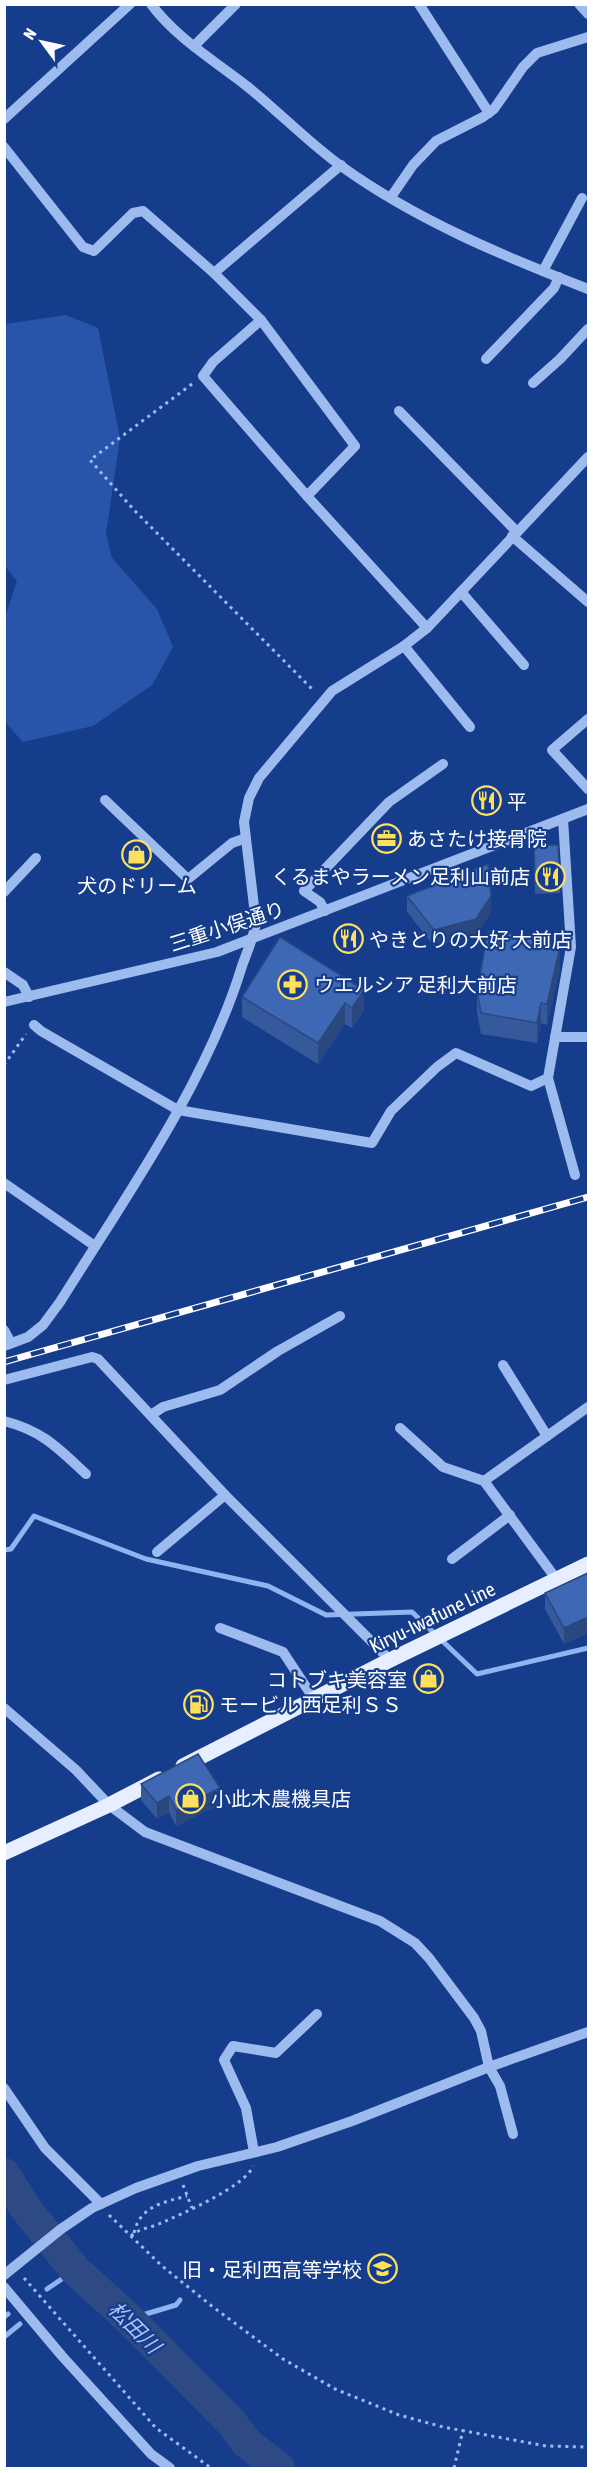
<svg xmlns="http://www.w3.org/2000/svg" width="593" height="2473" viewBox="0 0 593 2473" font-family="'Asap Condensed','Noto Sans JP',sans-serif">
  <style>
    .green { fill: #2855a9 }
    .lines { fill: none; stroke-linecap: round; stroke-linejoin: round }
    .stream { stroke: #90b4f2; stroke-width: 5 }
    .river { stroke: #2d4a84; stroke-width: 32 }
    .path { stroke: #9ebbef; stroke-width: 3; stroke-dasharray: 3 4.5; stroke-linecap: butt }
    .minor { stroke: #9ebbef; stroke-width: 10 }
    .major { stroke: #e6eeff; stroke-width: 15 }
    .rail-casing { stroke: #fff; stroke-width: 7 }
    .rail { stroke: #163d8b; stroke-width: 4.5; stroke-dasharray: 14; stroke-linecap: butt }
    .wall { fill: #35599b }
    .shaded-wall { fill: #2b487e }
    .building { fill: #3e67b4; stroke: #2b487e; stroke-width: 1.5 }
    .labels { text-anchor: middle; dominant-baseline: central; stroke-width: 4.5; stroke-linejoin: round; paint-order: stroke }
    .poi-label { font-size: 20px; fill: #fff; stroke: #163d8b; text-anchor: start }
    .street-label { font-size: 20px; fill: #fff; stroke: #163d8b }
    .water-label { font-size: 21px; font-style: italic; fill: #aac5f6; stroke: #163d8b }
  </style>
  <rect width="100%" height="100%" fill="#163d8b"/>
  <path class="green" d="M66,315l32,13 22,110 -14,96 6,24 45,51 16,38 -21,38 -59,41 -70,16 -19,-21 1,-104 12,-36 -13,-16 1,-241z"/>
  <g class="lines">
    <g class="stream">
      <path d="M4,1550l7,-1 23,-33 112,43 122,27 58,29 86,-3 65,62 111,-26"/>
      <path d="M47,2289l28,-19"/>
      <path d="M4,2317l4,-3"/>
      <path d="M129,2319l47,-14 4,-5"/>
      <path d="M4,2337l16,-13"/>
    </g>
    <path class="river" d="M4,2174l22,35 49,61 54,49 102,103 16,21 32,25"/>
    <g class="path">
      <path d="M192,384l-102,76 44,50 180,181"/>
      <path d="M4,1065l22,-31"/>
      <path d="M183,2185l9,23"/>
      <path d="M109,2215l53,51 51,41 70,52 52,30 64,26 44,12 103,19 42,1"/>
      <path d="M134,2233c6,-27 30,-31 53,-37"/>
      <path d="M131,2236c8,-8 20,-8 30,-13 21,-9 85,-37 92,-57"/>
      <path d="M24,2278l132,150 55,40"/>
      <path d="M454,2468l9,-38"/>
    </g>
    <g class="minor">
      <path d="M151,4c25,34 64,57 97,83 31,25 60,55 93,79 75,54 162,90 247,123"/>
      <path d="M419,4l70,109"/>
      <path d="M579,4l9,10"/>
      <path d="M194,46l42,-42"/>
      <path d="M4,119l126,-115"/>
      <path d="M4,147l79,100 11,4 39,-38 10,-2 71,62 47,47 -48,42 -10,14 104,120 120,132"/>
      <path d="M391,197l22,-32 23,-24 47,-24 11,-8 29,-42 14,-14 51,-16"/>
      <path d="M543,271l39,-73"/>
      <path d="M214,273l127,-108"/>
      <path d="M261,320l94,126 -48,50"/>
      <path d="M486,359l68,-71 5,-11"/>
      <path d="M533,383l27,-24 28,-30"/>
      <path d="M399,411l118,121"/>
      <path d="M512,536l76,66"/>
      <path d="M462,593l62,72"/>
      <path d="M404,646l66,81"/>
      <path d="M588,719l-36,31 36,39"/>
      <path d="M105,800l83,79 44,-36 14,-5"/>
      <path d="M563,819l8,128 -23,131 27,97"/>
      <path d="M4,892l32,-34"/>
      <path d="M325,911l-5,-9 -16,-11 85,-89 54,-38"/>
      <path d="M4,972l19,13 6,12"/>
      <path d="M4,1002l213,-50 371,-143"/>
      <path d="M34,1025l7,6 137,79 194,33 19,-32 46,-44 19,-14 75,33 17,-8"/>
      <path d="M555,1037h33"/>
      <path d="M4,1183l91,63"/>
      <path d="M4,1330l7,13"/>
      <path d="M4,1346l24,-9 15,-12 17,-23c65,-104 146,-218 182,-336 5,-14 11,-27 14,-43l-12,-101 5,-24 10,-20 73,-87 72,-45 23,-18 161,-171"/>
      <path d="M503,1365l44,71"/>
      <path d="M4,1380l88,-23 6,2 127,136 165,165"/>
      <path d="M151,1415l12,-8 57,-17 58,-39 62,-35"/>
      <path d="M4,1421c39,10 54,27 82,53"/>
      <path d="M400,1428l43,39 41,14"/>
      <path d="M157,1552l68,-57"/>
      <path d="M452,1559l58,-44"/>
      <path d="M557,1580l-73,-99 104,-74"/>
      <path d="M220,1628l63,24 31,47"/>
      <path d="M4,1708l72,62 33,35 36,27 235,89 35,22 14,15 45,60 7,13 8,36 11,19 13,48"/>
      <path d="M4,2088l41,60 56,56"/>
      <path d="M254,2152l-8,-44 -22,-48 9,-14 43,7 41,-39"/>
      <path d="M4,2275l57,-46 31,-21 44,-20 62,-22 79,-19 75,-26 137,-54 99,-35"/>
      <path d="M4,2287l58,69 89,98 19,14"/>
    </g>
    <g class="major">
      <path d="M183,1766l207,-106 198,-96"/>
      <path d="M4,1853l105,-48 50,-26"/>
    </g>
    <defs>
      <path id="rail" d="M4,1362l584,-165"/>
    </defs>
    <use href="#rail" class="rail-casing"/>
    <use href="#rail" class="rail"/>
  </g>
  <g class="wall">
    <path d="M534,845l26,37v11l-25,1z"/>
    <path d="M407,896l84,16 -15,23 -42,11 -27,-34z"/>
    <path d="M280,937l84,74 -12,17 -7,-4 -27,40 -76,-47v-20z"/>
    <path d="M560,968l-13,57 -6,-2 -4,20 -56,-9 -4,-22v-21z"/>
    <path d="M588,1573v60l-24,11 -19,-35v-16z"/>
    <path d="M141,1784l79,20 -44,22 -7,-14 -12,7 -16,-19z"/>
  </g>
  <g class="shaded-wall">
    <path d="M491,896v16l-15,23 -42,11v-16z"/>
    <path d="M560,947v21l-13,57v-21z"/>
    <path d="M364,990v21l-12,17v-20z"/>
    <path d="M345,1003v21l-27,40v-21z"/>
    <path d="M541,1003v20l-4,20v-20z"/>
    <path d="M588,1617v16l-24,11v-16z"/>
    <path d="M220,1788v16l-44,22v-16z"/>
    <path d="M169,1796v16l-12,7v-16z"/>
  </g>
  <g class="building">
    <path d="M534,845h24l2,37 -25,1z"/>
    <path d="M488,864l3,32 -15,23 -42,11 -27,-34z"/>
    <path d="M488,931l53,6 19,10 -13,57 -6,-1 -4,20 -56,-10 -4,-22z"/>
    <path d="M280,937l84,53 -12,18 -7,-5 -27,40 -76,-46z"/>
    <path d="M588,1573v44l-24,11 -19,-35z"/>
    <path d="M198,1754l22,34 -44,22 -7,-14 -12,7 -16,-19z"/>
  </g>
  <defs>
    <symbol id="restaurant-ring" viewBox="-11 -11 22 22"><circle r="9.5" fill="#163d8b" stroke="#ffe05c" stroke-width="1.5"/><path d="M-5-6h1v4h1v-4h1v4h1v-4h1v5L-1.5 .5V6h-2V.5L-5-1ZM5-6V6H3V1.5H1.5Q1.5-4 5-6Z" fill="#ffe05c"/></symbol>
    <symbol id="office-ring" viewBox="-11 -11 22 22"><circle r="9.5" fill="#163d8b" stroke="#ffe05c" stroke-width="1.5"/><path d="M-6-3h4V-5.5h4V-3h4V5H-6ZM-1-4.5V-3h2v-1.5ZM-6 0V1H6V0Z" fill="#ffe05c"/></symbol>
    <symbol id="shop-ring" viewBox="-11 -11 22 22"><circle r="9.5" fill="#163d8b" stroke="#ffe05c" stroke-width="1.5"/><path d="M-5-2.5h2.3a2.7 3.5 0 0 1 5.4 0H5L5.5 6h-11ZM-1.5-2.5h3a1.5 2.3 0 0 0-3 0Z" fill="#ffe05c"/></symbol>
    <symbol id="pharmacy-ring" viewBox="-11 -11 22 22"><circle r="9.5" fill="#163d8b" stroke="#ffe05c" stroke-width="1.5"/><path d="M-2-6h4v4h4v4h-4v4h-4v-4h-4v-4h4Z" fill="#ffe05c"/></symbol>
    <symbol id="fuel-ring" viewBox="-11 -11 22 22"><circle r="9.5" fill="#163d8b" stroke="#ffe05c" stroke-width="1.5"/><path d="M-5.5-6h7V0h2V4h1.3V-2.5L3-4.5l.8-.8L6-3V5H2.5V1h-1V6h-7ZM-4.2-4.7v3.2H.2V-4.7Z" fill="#ffe05c"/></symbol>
    <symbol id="school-ring" viewBox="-11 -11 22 22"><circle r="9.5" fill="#163d8b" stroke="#ffe05c" stroke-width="1.5"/><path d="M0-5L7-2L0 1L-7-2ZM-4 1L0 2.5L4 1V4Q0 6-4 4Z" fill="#ffe05c"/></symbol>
  </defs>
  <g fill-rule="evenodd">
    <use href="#restaurant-ring" x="470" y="784" width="33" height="33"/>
    <use href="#office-ring" x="370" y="822" width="33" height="33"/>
    <use href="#shop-ring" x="120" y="838" width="33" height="33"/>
    <use href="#restaurant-ring" x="534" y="860" width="33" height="33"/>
    <use href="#restaurant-ring" x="332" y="922" width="33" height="33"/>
    <use href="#pharmacy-ring" x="276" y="968" width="33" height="33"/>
    <use href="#shop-ring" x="412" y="1662" width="33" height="33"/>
    <use href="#fuel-ring" x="182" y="1688" width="33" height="33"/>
    <use href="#shop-ring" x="174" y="1782" width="33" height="33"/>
    <use href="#school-ring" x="366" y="2252" width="33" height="33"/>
  </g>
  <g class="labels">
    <g class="poi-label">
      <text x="507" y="801">平</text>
      <text x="407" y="838">あさたけ接骨院</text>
      <text x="530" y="876" text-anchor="end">くるまやラーメン足利山前店</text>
      <text x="137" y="885" text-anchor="middle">犬のドリーム</text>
      <text x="369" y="939">やきとりの大好 大前店</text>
      <text x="314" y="984">ウエルシア 足利大前店</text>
      <text x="407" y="1679" text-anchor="end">コトブキ美容室</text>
      <text x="219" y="1704">モービル 西足利ＳＳ</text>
      <text x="211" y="1798">小此木農機具店</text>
      <text x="362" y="2269" text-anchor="end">旧・足利西高等学校</text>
    </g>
    <g class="street-label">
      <text transform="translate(227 926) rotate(-18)">三重小俣通り</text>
      <text transform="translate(432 1617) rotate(-26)">Kiryu-Iwafune Line</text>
    </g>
    <g class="water-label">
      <text transform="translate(135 2327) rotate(45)">松田川</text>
    </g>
  </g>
  <rect width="593" height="2473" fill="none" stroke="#ffffff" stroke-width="12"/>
  <g transform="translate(42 42) rotate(303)" stroke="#163d8b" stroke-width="4.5" paint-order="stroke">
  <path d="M0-4.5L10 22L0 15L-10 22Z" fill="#ffffff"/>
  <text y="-9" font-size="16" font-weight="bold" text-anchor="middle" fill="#ffffff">N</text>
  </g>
</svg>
